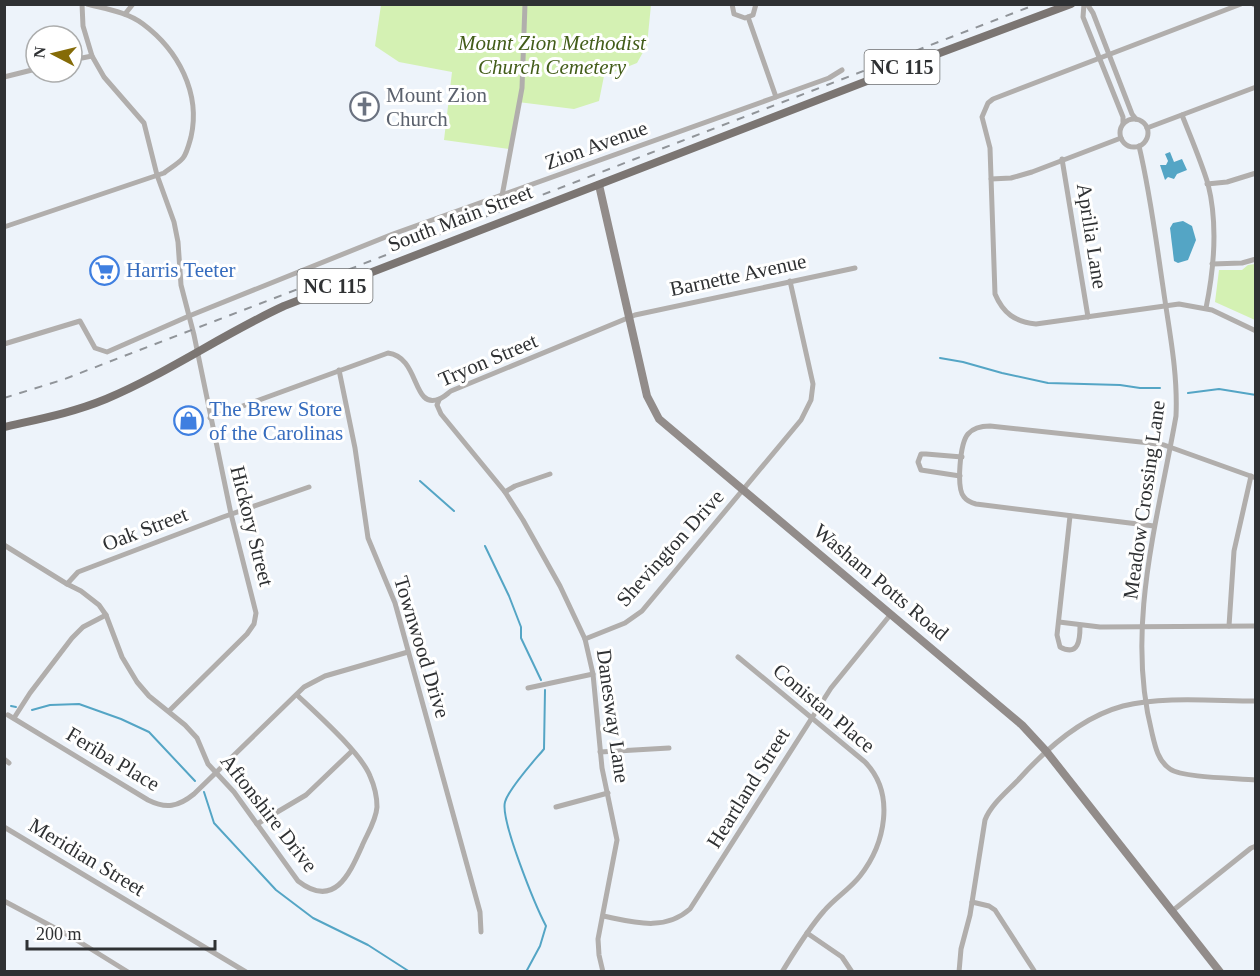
<svg xmlns="http://www.w3.org/2000/svg" width="1260" height="976" viewBox="0 0 1260 976" font-family="'Times New Roman',serif">
  <style>
    .green { fill: #d4f1b3 }
    .water { fill: #54a5c5 }
    .lines { fill: none; stroke-linecap: round; stroke-linejoin: round }
    .stream { stroke: #54a5c5; stroke-width: 2 }
    .street { stroke: #b1aeac; stroke-width: 5 }
    .secondary { stroke: #928c8a; stroke-width: 8 }
    .primary { stroke: #7b7572; stroke-width: 8 }
    .rail { stroke: #909499; stroke-width: 2; stroke-dasharray: 8 8; stroke-linecap: butt }
    .labels { text-anchor: middle; dominant-baseline: central; stroke-width: 6; stroke-linejoin: round; paint-order: stroke }
    .shield { fill: #fff; stroke: #6d6f70; stroke-width: 1.5 }
    .shield-label { font-size: 20px; font-weight: bold; fill: #2f3133 }
    .park-label { font-size: 21px; font-style: italic; fill: #435d1a; stroke: #fff }
    .worship-label { font-size: 21px; fill: #5b616d; stroke: #fff; text-anchor: start }
    .street-label { font-size: 21px; fill: #2f3133; stroke: #fff }
    .shop-label { font-size: 21px; fill: #366cbe; stroke: #fff; text-anchor: start }
  </style>
  <rect width="100%" height="100%" fill="#edf3fa"/>
  <g class="green">
    <path d="M381,5h270l-4,40 -10,18 -33,13 -5,25 -25,8 -56,-7 -9,47 -65,-9 8,-68 -53,-10 -24,-16z"/>
    <path d="M1255,264h1l-1,56 -40,-18 4,-32h23l6,-5z"/>
  </g>
  <g class="water">
    <path d="M1170,152l4,10 8,-3 5,11 -10,4 -3,5 -6,-2 -3,3 -5,-15h6l2,-4 -3,-7z"/>
    <path d="M1183,221l9,5 4,14 -8,20 -10,3 -4,-2 -4,-33 3,-5z"/>
  </g>
  <g class="lines">
    <g class="stream">
      <path d="M940,358l23,4 39,11 46,10 72,2 20,3h20"/>
      <path d="M1188,393l31,-4 37,6"/>
      <path d="M420,481l34,30"/>
      <path d="M485,546l24,50 12,31v11l20,42"/>
      <path d="M11,706l5,1"/>
      <path d="M32,710l18,-5 29,-1 42,15 28,13 46,49"/>
      <path d="M204,792l10,31 62,67 37,28 55,27 42,27"/>
      <path d="M526,972l14,-26 6,-20c-10,-19 -46,-106 -41,-124 4,-14 29,-41 39,-53l1,-59"/>
    </g>
    <g class="street">
      <path d="M82,4l1,22 9,30 12,21 40,46 13,52 17,47 4,20 3,43 13,50 37,179 25,99 -2,11 -7,10 -78,77"/>
      <path d="M732,4l2,10 11,4 8,-3 3,-11"/>
      <path d="M1084,4l-1,13 40,100v7"/>
      <path d="M1087,4l6,9 39,101 4,5"/>
      <path d="M1241,4l-248,95 -5,4 -6,14 8,31 5,146c8,19 20,28 41,30l143,-20 33,6 44,21"/>
      <path d="M1253,4l3,2"/>
      <path d="M125,14l8,-10"/>
      <path d="M748,17l28,80"/>
      <path d="M72,60l20,-4"/>
      <path d="M4,77l32,-8"/>
      <path d="M1182,115c9,23 19,46 26,69 10,40 6,85 -2,124"/>
      <circle cx="1134" cy="133" r="14"/>
      <path d="M1147,128l109,-41"/>
      <path d="M1139,146c11,46 17,94 24,141 6,43 15,85 13,129 -18,103 -51,212 -24,317 3,13 6,28 18,36 13,9 67,9 86,11"/>
      <path d="M1062,159l26,158"/>
      <path d="M991,179l20,-1 21,-6 89,-34"/>
      <path d="M1207,184l20,-2 29,-9"/>
      <path d="M502,196l20,-108 3,-84"/>
      <path d="M4,227l160,-54c6,-5 14,-9 19,-15 4,-5 6,-14 8,-21 10,-44 -13,-87 -48,-113 -16,-12 -37,-15 -56,-20"/>
      <path d="M1212,264l30,-1 14,-4"/>
      <path d="M4,344l76,-23 15,27 12,4 82,-36 204,-82 383,-137 53,-19 13,-8"/>
      <path d="M339,370l16,78 13,90 27,65 85,309 1,20"/>
      <path d="M439,400l-2,5 4,9 64,78 18,28 37,66 25,53 8,35 9,94 15,72 -19,99 1,16 4,17"/>
      <path d="M210,418l178,-65c32,4 24,57 51,46 4,-1 9,-6 12,-8l184,-76 220,-47"/>
      <path d="M960,476l-39,-6 -3,-8 3,-8h5l36,3"/>
      <path d="M505,492l10,-6 35,-12"/>
      <path d="M1070,516l-13,119 3,12c19,10 20,-8 20,-21"/>
      <path d="M1154,526l-178,-22c-4,-1 -9,-3 -12,-7 -8,-9 -4,-54 4,-63 6,-7 14,-8 22,-8l160,17 14,2 92,33"/>
      <path d="M4,545l63,39 11,-12 145,-55 86,-30"/>
      <path d="M67,584l14,7 18,14 7,10 16,42 15,25 12,14 36,29 12,13 11,26 26,28 64,89c36,28 51,-6 64,-35 5,-12 14,-25 15,-39 0,-9 -3,-22 -7,-31 -9,-23 -54,-63 -73,-81"/>
      <path d="M1059,622l41,5 156,-1"/>
      <path d="M1229,626l5,-75 17,-75"/>
      <path d="M585,639l40,-16 17,-12 159,-191 10,-20 2,-16 -23,-103"/>
      <path d="M738,657l127,105c31,32 20,82 -5,114 -10,13 -25,22 -36,35 -16,18 -29,40 -42,61"/>
      <path d="M528,688l65,-14"/>
      <path d="M8,715l140,85c18,9 30,7 46,-6l110,-107 21,-11 83,-24"/>
      <path d="M14,718l16,-25 42,-55 11,-11 23,-12"/>
      <path d="M600,752l69,-4"/>
      <path d="M4,759l5,4"/>
      <path d="M556,807l52,-14"/>
      <path d="M257,824l49,-29 46,-44"/>
      <path d="M4,827l242,145"/>
      <path d="M4,901l66,35 58,36"/>
      <path d="M972,902l17,4 6,4 40,62"/>
      <path d="M1171,912l80,-64 5,-2"/>
      <path d="M603,916c30,6 61,16 87,-7l141,-221 60,-74"/>
      <path d="M807,933l35,24 10,15"/>
      <path d="M959,972l2,-23 9,-34 15,-95c6,-16 23,-29 35,-42 28,-31 62,-61 103,-72 40,-10 91,-5 133,-5"/>
    </g>
    <path class="secondary" d="M599,185l48,211 12,23 363,306 24,26 174,221"/>
    <path class="primary" d="M4,427c35,-8 68,-14 102,-28 62,-26 117,-65 178,-93l653,-252 134,-50"/>
    <path class="rail" d="M4,398l58,-18 975,-376"/>
  </g>
  <defs>
    <symbol id="church-ring" viewBox="-11 -11 22 22"><circle r="9.5" fill="#fff" stroke="#6b7280" stroke-width="1.5"/><path d="M-1.2-6h2.4v3.5h3.3v2.4h-3.3V6h-2.4V-.1h-3.3v-2.4h3.3Z" fill="#6b7280"/></symbol>
    <symbol id="supermarket-ring" viewBox="-11 -11 22 22"><circle r="9.5" fill="#fff" stroke="#3f7fe0" stroke-width="1.5"/><path d="M-6-5.5h2.5l.6 2H6L4.5 2H-2.5L-4.4-4H-6ZM-1.5 3.2a1.3 1.3 0 1 0 .1 0ZM3 3.2a1.3 1.3 0 1 0 .1 0Z" fill="#3f7fe0"/></symbol>
    <symbol id="shop-ring" viewBox="-11 -11 22 22"><circle r="9.5" fill="#fff" stroke="#3f7fe0" stroke-width="1.5"/><path d="M-5-2.5h2.3a2.7 3.5 0 0 1 5.4 0H5L5.5 6h-11ZM-1.5-2.5h3a1.5 2.3 0 0 0-3 0Z" fill="#3f7fe0"/></symbol>
  </defs>
  <g fill-rule="evenodd">
    <use href="#church-ring" x="348" y="90" width="33" height="33"/>
    <use href="#supermarket-ring" x="88" y="254" width="33" height="33"/>
    <use href="#shop-ring" x="172" y="404" width="33" height="33"/>
  </g>
  <g class="labels">
    <g class="shield">
      <rect x="864.5" y="50" width="75" height="34" rx="4.5"/>
      <rect x="297.5" y="269" width="75" height="34" rx="4.5"/>
    </g>
    <g class="shield-label">
      <text x="902" y="67">NC 115</text>
      <text x="335" y="286">NC 115</text>
    </g>
    <g class="park-label">
      <text x="552" y="43">Mount Zion Methodist<tspan x="552" dy="24">Church Cemetery</tspan></text>
    </g>
    <g class="worship-label">
      <text x="386" y="95">Mount Zion<tspan x="386" dy="24">Church</tspan></text>
    </g>
    <g class="street-label">
      <text transform="translate(596 145) rotate(-20)">Zion Avenue</text>
      <text transform="translate(460 218) rotate(-21)">South Main Street</text>
      <text transform="translate(1092 236) rotate(81)">Aprilia Lane</text>
      <text transform="translate(738 275) rotate(-12)">Barnette Avenue</text>
      <text transform="translate(488 360) rotate(-23)">Tryon Street</text>
      <text transform="translate(1144 500) rotate(-82)">Meadow Crossing Lane</text>
      <text transform="translate(252 526) rotate(76)">Hickory Street</text>
      <text transform="translate(145 529) rotate(-21)">Oak Street</text>
      <text transform="translate(670 548) rotate(-48)">Shevington Drive</text>
      <text transform="translate(881 582) rotate(40)">Washam Potts Road</text>
      <text transform="translate(422 647) rotate(73)">Townwood Drive</text>
      <text transform="translate(824 708) rotate(40)">Conistan Place</text>
      <text transform="translate(613 716) rotate(82)">Danesway Lane</text>
      <text transform="translate(113 759) rotate(31)">Feriba Place</text>
      <text transform="translate(748 788) rotate(-58)">Heartland Street</text>
      <text transform="translate(269 813) rotate(52)">Aftonshire Drive</text>
      <text transform="translate(87 857) rotate(31)">Meridian Street</text>
    </g>
    <g class="shop-label">
      <text x="126" y="270">Harris Teeter</text>
      <text x="209" y="409">The Brew Store<tspan x="209" dy="24">of the Carolinas</tspan></text>
    </g>
  </g>
  <rect width="1260" height="976" fill="none" stroke="#2f3133" stroke-width="12"/>
  <g transform="translate(54 54) rotate(277)"><circle r="28" fill="#ffffff" stroke="#acadad" stroke-width="1.5"/>
  <path d="M0-4.5L10 22L0 15L-10 22Z" fill="#856b07"/>
  <text y="-9" font-size="16" font-weight="bold" text-anchor="middle" fill="#2f3133">N</text>
  </g>
  <path d="M27 940v9h188v-9" fill="none" stroke="#2f3133" stroke-width="3"/>
  <text x="36" y="940" font-size="18" fill="#2f3133" stroke="#ffffff" stroke-width="4.5" paint-order="stroke">200 m</text>
</svg>
